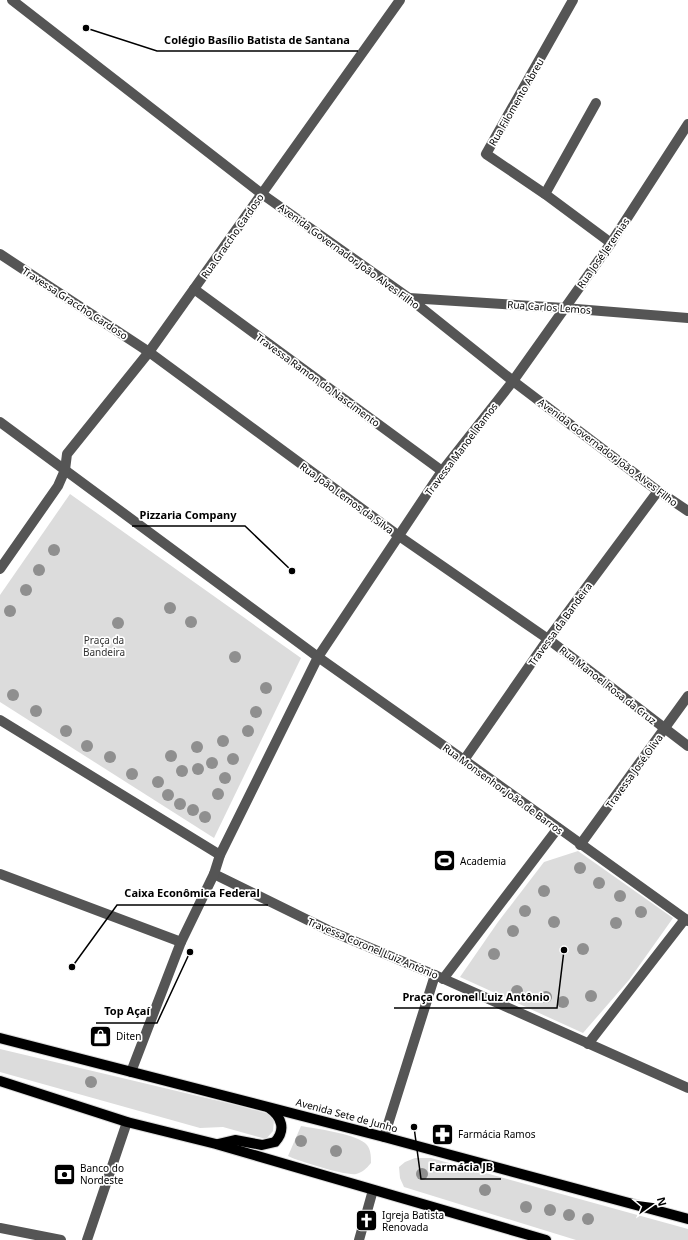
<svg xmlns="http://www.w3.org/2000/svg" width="688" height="1240" viewBox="0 0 688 1240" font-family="'Noto Sans',sans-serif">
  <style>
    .green { fill: #dcdcdc }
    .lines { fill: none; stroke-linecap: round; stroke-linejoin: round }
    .major-casing { stroke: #dbdbdb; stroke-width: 12 }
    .minor { stroke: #555; stroke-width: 10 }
    .major { stroke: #000; stroke-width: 10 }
    .tree { fill: #8f8f8f }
    .labels { text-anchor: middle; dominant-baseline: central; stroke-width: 3.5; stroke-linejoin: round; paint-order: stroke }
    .street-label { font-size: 10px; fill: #000; stroke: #fff }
    .park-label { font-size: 10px; fill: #333; stroke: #fff }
    .poi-label { font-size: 10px; fill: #000; stroke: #fff; text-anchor: start }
    .leader { fill: none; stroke: #000; stroke-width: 1.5 }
    .callout-dot { fill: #000; stroke: #fff; stroke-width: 1.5 }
    .callout-label { font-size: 11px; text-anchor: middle; font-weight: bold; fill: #000; stroke: #fff; stroke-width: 3.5; stroke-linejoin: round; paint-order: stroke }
  </style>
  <rect width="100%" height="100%" fill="#fff"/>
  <g class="green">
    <path d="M70,494l231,164 -87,180 -214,-136v-107z"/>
    <path d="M578,851l95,67 -44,62 -46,53 -123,-56 38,-55 46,-60z"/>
    <path d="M0,1049l240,57 29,8 5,6 -1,11 -7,8 -43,-12 -23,1 -200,-56z"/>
    <path d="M301,1126c16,3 51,7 64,17 6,5 6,13 6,20 -5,6 -8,9 -15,11 -10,2 -58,-13 -68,-18z"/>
    <path d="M415,1158h16l257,71v11h-112l-172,-53 -4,-9 -1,-11 6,-5z"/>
  </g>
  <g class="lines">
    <defs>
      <g id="major">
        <path d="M0,1038l384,99 304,82"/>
        <path d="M0,1081l127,41 89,22 330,96"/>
        <path d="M218,1144l17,-4 27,5 13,-3c11,-12 7,-25 -6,-34"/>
      </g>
    </defs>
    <use href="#major" class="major-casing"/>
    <g class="minor">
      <path d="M12,0l250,194 147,104 104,83 145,110 30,20"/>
      <path d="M573,0l-87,154 59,40 66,49"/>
      <path d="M545,194l51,-91"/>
      <path d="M0,254l149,98 250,184 149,103 140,107"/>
      <path d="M194,289l248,182"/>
      <path d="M409,298l155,10 124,10"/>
      <path d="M0,422l318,235 146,103 224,161"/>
      <path d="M0,569l58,-83 7,-16 2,-16 82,-102 251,-352"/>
      <path d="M0,720l220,135"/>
      <path d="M464,760l84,-121 110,-148"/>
      <path d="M580,845l108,-149"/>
      <path d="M0,874l181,68"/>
      <path d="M214,874l114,56 107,45 253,113"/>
      <path d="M443,979l115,-151"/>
      <path d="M588,1044l97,-125"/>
      <path d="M131,1072l50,-130 33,-68 6,-19 98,-198 124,-186 71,-90 98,-138 77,-119"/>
      <path d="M384,1137l51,-162"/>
      <path d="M0,1228l61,12"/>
      <path d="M87,1240l40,-118"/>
      <path d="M359,1240l14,-50"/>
    </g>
    <use href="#major" class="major"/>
  </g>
  <g class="tree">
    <circle cx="54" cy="550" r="6"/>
    <circle cx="39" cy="570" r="6"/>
    <circle cx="26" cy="590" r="6"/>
    <circle cx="170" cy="608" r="6"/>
    <circle cx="10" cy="611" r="6"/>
    <circle cx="191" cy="622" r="6"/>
    <circle cx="118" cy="623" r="6"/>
    <circle cx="235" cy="657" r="6"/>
    <circle cx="266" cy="688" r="6"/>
    <circle cx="13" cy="695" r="6"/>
    <circle cx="36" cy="711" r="6"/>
    <circle cx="256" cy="712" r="6"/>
    <circle cx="66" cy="731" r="6"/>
    <circle cx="248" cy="731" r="6"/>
    <circle cx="223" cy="741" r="6"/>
    <circle cx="87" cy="746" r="6"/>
    <circle cx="197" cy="747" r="6"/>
    <circle cx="171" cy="756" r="6"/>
    <circle cx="110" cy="757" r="6"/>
    <circle cx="233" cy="759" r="6"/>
    <circle cx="212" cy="763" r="6"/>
    <circle cx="198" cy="769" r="6"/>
    <circle cx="182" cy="771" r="6"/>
    <circle cx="132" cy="774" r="6"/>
    <circle cx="225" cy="778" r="6"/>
    <circle cx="158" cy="782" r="6"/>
    <circle cx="218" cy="794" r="6"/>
    <circle cx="168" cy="795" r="6"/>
    <circle cx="180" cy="804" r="6"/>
    <circle cx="193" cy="810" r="6"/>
    <circle cx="205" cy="817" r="6"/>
    <circle cx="580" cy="868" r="6"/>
    <circle cx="599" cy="883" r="6"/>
    <circle cx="544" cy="891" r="6"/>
    <circle cx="620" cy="896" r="6"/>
    <circle cx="525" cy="911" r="6"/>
    <circle cx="641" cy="912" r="6"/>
    <circle cx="554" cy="922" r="6"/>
    <circle cx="616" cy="923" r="6"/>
    <circle cx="513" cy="931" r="6"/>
    <circle cx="583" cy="949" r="6"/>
    <circle cx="494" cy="954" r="6"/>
    <circle cx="517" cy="991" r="6"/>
    <circle cx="591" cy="996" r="6"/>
    <circle cx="546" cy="997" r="6"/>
    <circle cx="563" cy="1002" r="6"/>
    <circle cx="91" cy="1082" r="6"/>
    <circle cx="301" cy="1141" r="6"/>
    <circle cx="336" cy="1151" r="6"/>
    <circle cx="422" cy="1174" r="6"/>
    <circle cx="485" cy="1190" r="6"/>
    <circle cx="526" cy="1207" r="6"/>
    <circle cx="550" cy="1210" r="6"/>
    <circle cx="569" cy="1215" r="6"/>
    <circle cx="588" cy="1219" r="6"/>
  </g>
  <defs>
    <symbol id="stadium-square" viewBox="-11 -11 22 22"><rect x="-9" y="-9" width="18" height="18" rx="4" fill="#000" stroke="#fff"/><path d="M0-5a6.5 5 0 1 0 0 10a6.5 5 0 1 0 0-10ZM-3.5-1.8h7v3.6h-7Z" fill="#fff"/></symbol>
    <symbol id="shop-square" viewBox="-11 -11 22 22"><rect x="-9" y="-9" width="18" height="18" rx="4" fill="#000" stroke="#fff"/><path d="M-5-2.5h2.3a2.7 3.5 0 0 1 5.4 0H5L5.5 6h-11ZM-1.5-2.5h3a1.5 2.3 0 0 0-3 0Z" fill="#fff"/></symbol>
    <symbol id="pharmacy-square" viewBox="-11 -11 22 22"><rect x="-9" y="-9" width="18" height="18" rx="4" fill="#000" stroke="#fff"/><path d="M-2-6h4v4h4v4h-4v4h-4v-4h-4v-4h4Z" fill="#fff"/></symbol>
    <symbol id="bank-square" viewBox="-11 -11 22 22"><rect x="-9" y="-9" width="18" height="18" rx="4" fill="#000" stroke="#fff"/><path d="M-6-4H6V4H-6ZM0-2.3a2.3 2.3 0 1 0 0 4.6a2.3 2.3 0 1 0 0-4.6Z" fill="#fff"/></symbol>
    <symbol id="church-square" viewBox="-11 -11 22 22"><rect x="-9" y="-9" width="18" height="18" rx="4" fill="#000" stroke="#fff"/><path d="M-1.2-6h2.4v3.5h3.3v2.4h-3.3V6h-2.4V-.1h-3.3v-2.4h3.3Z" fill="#fff"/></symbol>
  </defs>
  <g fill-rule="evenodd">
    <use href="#stadium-square" x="432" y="848" width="25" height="25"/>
    <use href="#shop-square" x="88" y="1024" width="25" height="25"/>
    <use href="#pharmacy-square" x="430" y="1122" width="25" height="25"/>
    <use href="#bank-square" x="52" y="1162" width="25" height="25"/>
    <use href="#church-square" x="354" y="1208" width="25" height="25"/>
  </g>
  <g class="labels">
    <g class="street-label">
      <text transform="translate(516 102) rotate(-60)">Rua Filomento Abreu</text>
      <text transform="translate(232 236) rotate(-55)">Rua Graccho Cardoso</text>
      <text transform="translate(603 253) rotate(-55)">Rua José Jeremias</text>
      <text transform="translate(349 256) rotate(36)">Avenida Governador João Alves Filho</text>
      <text transform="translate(75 303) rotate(33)">Travessa Graccho Cardoso</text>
      <text transform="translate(549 307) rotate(4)">Rua Carlos Lemos</text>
      <text transform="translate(318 380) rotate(36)">Travessa Ramon do Nascimento</text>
      <text transform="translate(461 449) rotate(-53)">Travessa Manoel Ramos</text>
      <text transform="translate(608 452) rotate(37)">Avenida Governador João Alves Filho</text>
      <text transform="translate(347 498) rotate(36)">Rua João Lemos da Silva</text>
      <text transform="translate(560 624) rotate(-54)">Travessa da Bandeira</text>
      <text transform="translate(608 685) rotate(38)">Rua Manoel Rosa da Cruz</text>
      <text transform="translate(634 771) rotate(-54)">Travessa José Oliva</text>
      <text transform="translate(503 789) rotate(36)">Rua Monsenhor João de Barros</text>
      <text transform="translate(373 948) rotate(23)">Travessa Coronel Luiz Antônio</text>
      <text transform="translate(347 1115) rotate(15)">Avenida Sete de Junho</text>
    </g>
    <g class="park-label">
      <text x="104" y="640">Praça da<tspan x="104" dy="12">Bandeira</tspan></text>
    </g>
    <g class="poi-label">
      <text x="460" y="861">Academia</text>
      <text x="116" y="1036">Diten</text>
      <text x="458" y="1134">Farmácia Ramos</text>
      <text x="80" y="1168">Banco do<tspan x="80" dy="12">Nordeste</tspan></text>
      <text x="382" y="1215">Igreja Batista<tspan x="382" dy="12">Renovada</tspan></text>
    </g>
  </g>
  <path class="leader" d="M86 28L157 51H358M292 571L245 526H132M72 967L117 905H268M564 950L557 1008H394M190 952L157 1023H96M414 1127L421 1179H501"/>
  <g class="callout-dot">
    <circle cx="86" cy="28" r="4"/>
    <circle cx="292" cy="571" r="4"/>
    <circle cx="72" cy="967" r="4"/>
    <circle cx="564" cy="950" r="4"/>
    <circle cx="190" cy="952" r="4"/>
    <circle cx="414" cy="1127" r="4"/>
  </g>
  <g class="callout-label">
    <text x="257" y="44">Colégio Basílio Batista de Santana</text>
    <text x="188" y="519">Pizzaria Company</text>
    <text x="192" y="897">Caixa Econômica Federal</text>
    <text x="476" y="1001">Praça Coronel Luiz Antônio</text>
    <text x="127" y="1015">Top Açaí</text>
    <text x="461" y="1171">Farmácia JB</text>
  </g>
  <g transform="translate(652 1204) rotate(76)" stroke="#ffffff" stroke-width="3" paint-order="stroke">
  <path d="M0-3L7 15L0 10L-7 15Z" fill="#000000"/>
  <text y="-6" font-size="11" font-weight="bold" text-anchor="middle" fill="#000000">N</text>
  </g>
</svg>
